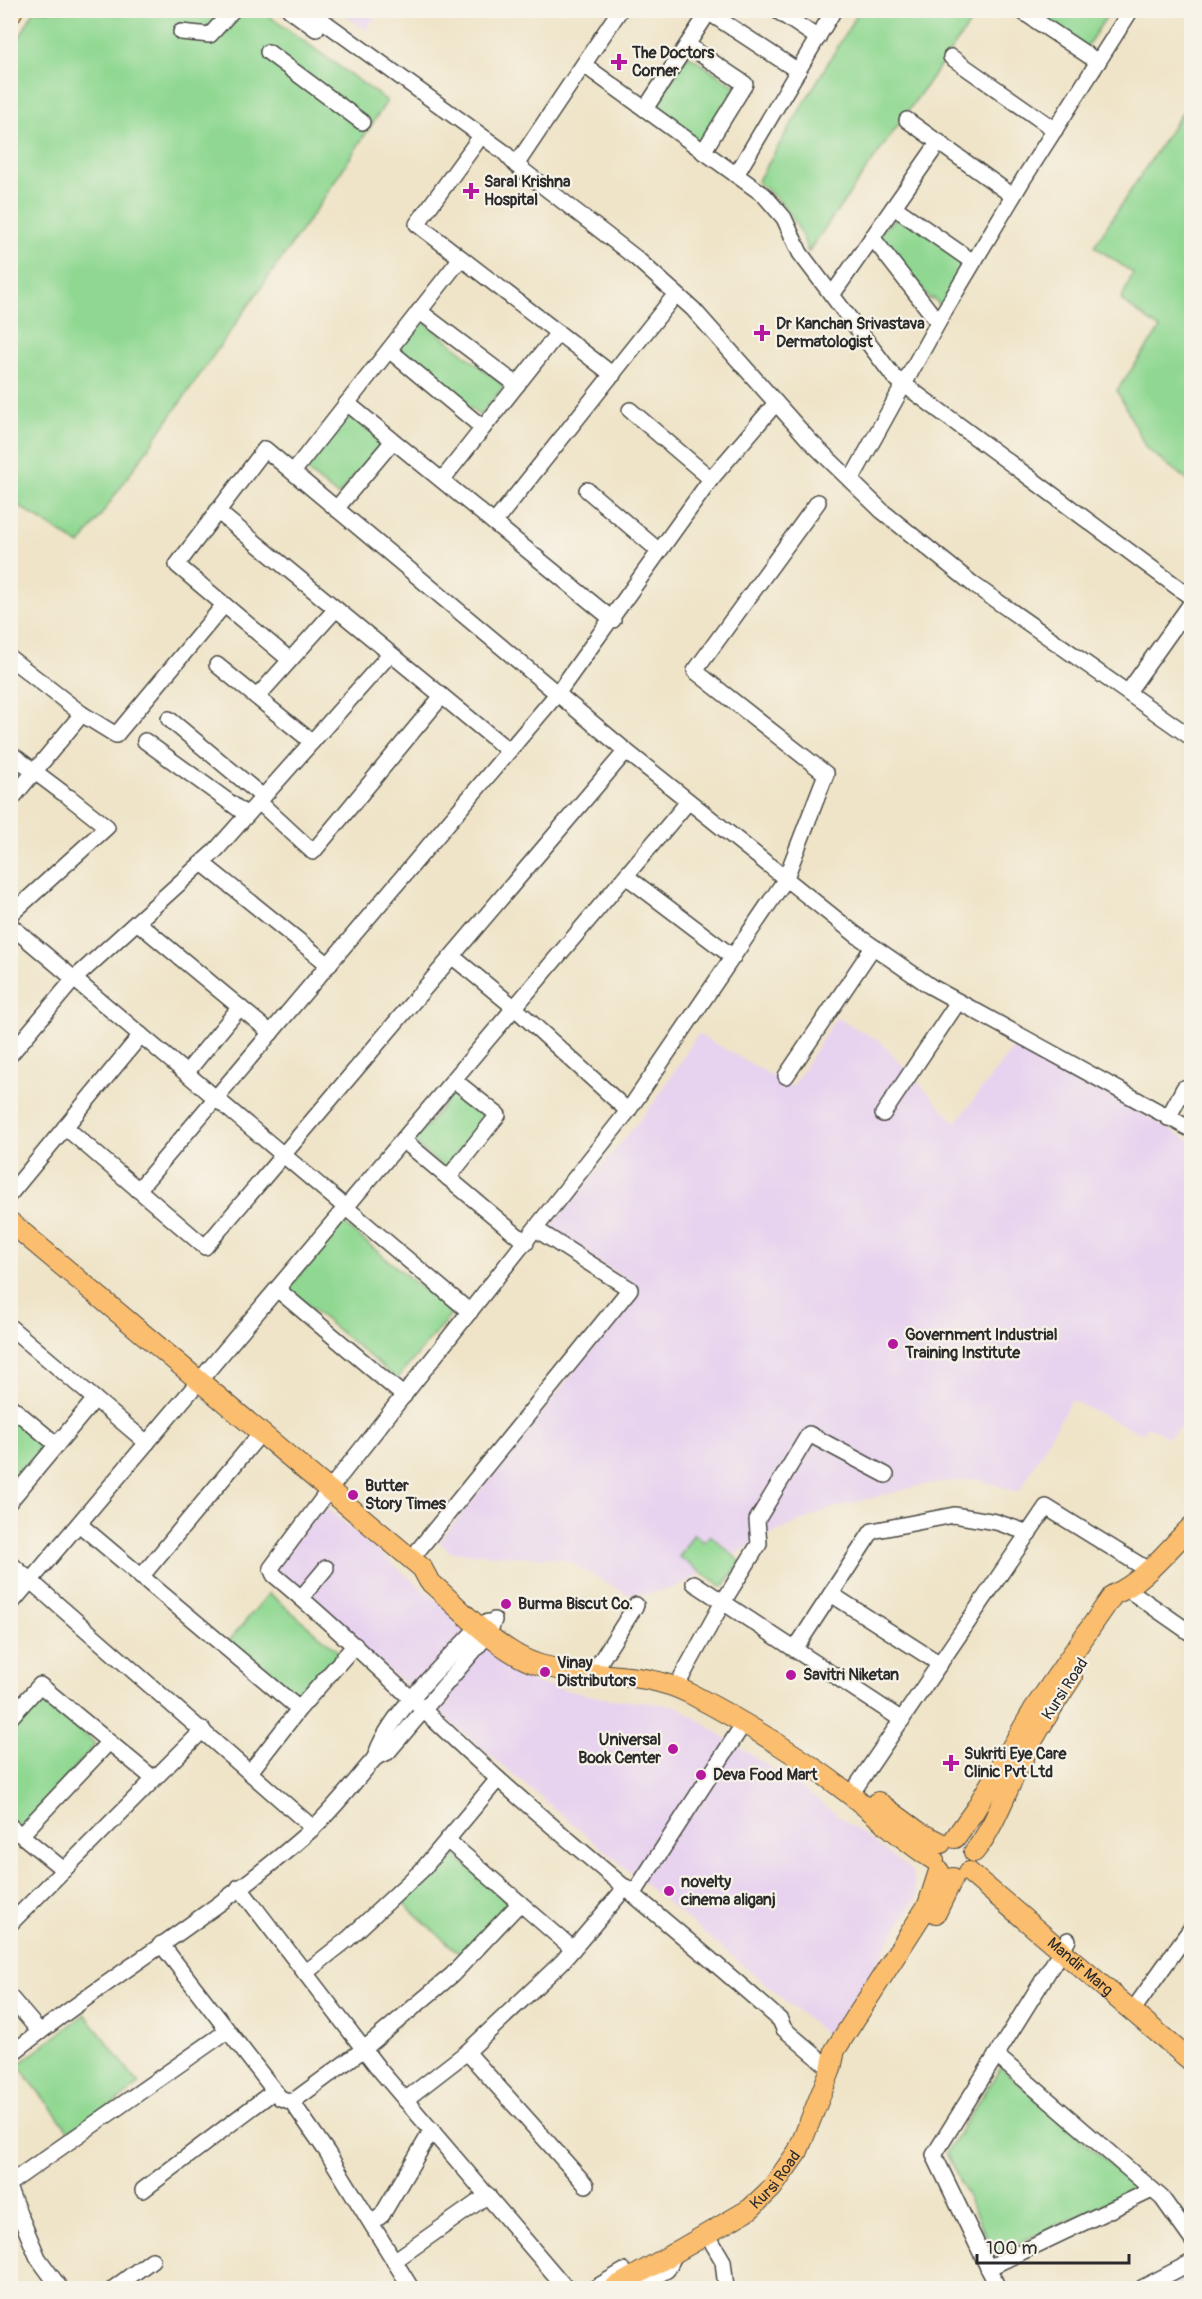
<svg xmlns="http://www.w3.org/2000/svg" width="1202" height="2299" viewBox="0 0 1202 2299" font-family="Pangolin,sans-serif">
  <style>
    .built { fill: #e7d2ef }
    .green { fill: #90d892; stroke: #5e825e; stroke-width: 1.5 }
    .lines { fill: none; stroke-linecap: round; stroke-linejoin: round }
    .minor-casing { stroke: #484743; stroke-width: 18 }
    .major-casing { stroke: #484743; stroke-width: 22 }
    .minor { stroke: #fff; stroke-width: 15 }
    .major { stroke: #fbbe6e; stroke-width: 20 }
    .poi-dot { fill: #b5179e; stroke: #f7f3e8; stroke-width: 2 }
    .labels { text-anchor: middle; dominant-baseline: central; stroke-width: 4.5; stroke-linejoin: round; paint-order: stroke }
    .poi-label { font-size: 16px; font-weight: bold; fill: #2b2b2b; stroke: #f7f3e8; text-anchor: start }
    .street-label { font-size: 16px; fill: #2b2b2b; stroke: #f7f3e8 }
  </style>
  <rect width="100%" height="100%" fill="#f7f3e8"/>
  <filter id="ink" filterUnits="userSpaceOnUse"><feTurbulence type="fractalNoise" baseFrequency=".0167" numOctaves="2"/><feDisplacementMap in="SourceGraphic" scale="12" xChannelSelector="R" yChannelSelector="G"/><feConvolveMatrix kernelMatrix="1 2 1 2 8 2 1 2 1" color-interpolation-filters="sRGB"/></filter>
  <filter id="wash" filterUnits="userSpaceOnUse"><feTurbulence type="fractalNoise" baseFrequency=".008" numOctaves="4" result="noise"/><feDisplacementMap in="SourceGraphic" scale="24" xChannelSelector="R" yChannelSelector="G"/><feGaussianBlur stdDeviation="1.35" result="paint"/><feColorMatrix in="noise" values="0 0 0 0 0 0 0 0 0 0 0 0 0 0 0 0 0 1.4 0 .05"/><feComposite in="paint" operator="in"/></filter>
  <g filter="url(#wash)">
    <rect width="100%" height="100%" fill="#efe4c8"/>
    <g class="built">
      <path d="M339,11h40l-13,19z"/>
      <path d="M836,1017l45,25 75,81 60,-79 175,97v275l-22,22 -22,-12 -5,8 -71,-34 -52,92 -43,-13 -49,5 -98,25 -60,26 -87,50 -34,9h-22l-62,-35 -114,-7 -11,-10 201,-254 -92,-58 108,-130 42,-66 94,53z"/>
      <path d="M323,1505l211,178 68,15 75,8 126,83 109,82 5,26 -87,141 -559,-465z"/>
      <path d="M1191,2273v15h-31z"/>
    </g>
    <g class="green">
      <path d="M34,11h228l125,90 -67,103 -240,341 -69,-44 -1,-447z"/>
      <path d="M859,11h120l-171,241c-10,-31 -25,-52 -51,-70z"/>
      <path d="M1046,11h64l-24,37 -45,-29z"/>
      <path d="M688,55l50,33 -37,55 -49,-33z"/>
      <path d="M1191,99v384l-45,-35 -29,-58 43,-61 -39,-29 12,-27 -39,-27z"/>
      <path d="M903,214l70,48 -28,48 -12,-12 -2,2 -12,-16 -47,-47z"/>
      <path d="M421,319l83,67 -24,30 -83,-67z"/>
      <path d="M349,414l34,27 -45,55 -34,-27z"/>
      <path d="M10,761l15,12 -15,19z"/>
      <path d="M456,1090l32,26 -44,52 -31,-26z"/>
      <path d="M343,1223l109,90 -55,66 -109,-90z"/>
      <path d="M11,1414l37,32 -37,45z"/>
      <path d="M694,1534l10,8 6,-7 31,27 -18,25 -44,-30z"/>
      <path d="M269,1593l74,62 -42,50 -74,-62z"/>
      <path d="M41,1696l55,48 -75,84 -10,-10v-88z"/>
      <path d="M449,1850l62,55 -48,52 -62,-56z"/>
      <path d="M85,2014l54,70 -67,51 -54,-70z"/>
      <path d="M1001,2067l136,122 -142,65 -49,-101z"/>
    </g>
  </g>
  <g filter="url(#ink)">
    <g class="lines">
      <defs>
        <g id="minor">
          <path d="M290,10l26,19"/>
          <path d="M308,10l196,142 12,13 120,93 57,51 116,131 73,71 92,74 218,153"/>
          <path d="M705,10l93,61"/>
          <path d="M776,10l42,28"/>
          <path d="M1020,10l78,52"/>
          <path d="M181,32l29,3 23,-25"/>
          <path d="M687,45l58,39 -42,68"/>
          <path d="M268,52l94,70"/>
          <path d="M951,57l104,73"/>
          <path d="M584,65l180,130 20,23 16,35 94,124 298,221"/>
          <path d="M645,109l65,-99"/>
          <path d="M907,120l106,76"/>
          <path d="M476,143l-59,81 196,151"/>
          <path d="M516,165l104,-155"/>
          <path d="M736,175l98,-165"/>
          <path d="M894,207l79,55"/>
          <path d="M872,237l66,85"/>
          <path d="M832,295l107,-153"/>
          <path d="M419,311l98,74"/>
          <path d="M389,350l94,78"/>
          <path d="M347,403l266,217"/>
          <path d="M630,410l81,69"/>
          <path d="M293,472l168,-214"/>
          <path d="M442,480l116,-147"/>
          <path d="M851,480l94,-170 79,-132 107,-168"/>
          <path d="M587,490l71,60"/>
          <path d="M818,502l-123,169 131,103 -41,106 -157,231 -299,379 -58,78 3,7c77,64 147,135 222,202 93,83 191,160 284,243l4,9 47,40"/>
          <path d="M336,509l57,-68"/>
          <path d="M217,511l292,240"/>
          <path d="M494,523l182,-229"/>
          <path d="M10,658l72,56 34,21 108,-130"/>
          <path d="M290,660l-113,-95 88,-116 361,302 229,183 75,52 262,144"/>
          <path d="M217,665l95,77"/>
          <path d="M1128,692l64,-90"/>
          <path d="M257,697l79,-88"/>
          <path d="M169,719l94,78"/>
          <path d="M145,741l102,74"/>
          <path d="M10,753l53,40"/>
          <path d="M10,801l72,-87"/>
          <path d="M259,802l54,50 129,-156"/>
          <path d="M202,863l127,102"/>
          <path d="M626,876l107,81"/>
          <path d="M10,915l97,-88 -38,-30"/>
          <path d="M137,922l134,111"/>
          <path d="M10,925l460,387"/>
          <path d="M453,957l62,51 113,103"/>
          <path d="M10,1055l64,-76 142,-129 174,-196"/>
          <path d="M186,1073l54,-66"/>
          <path d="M786,1076l87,-129"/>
          <path d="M883,1114l75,-112"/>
          <path d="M1168,1118l16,-30"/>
          <path d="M65,1127l140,120 421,-496"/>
          <path d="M403,1140l123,103"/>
          <path d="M448,1178l50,-63 -44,-35"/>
          <path d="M138,1190l419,-496 154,-215 65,-76"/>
          <path d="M10,1194l131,-159"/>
          <path d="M277,1289l127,107"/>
          <path d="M10,1327l137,116"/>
          <path d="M10,1406l47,39"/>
          <path d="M10,1501l85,-102"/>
          <path d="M79,1524l220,185"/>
          <path d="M411,1559l219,-270 -93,-59"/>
          <path d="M10,1563l303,265"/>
          <path d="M141,1577l120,-144"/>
          <path d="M694,1583l208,137"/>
          <path d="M1126,1588l66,46"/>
          <path d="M831,1594l109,70"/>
          <path d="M301,1598l25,-30"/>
          <path d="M10,1605l678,-803"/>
          <path d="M795,1649l77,-118 82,-16 42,7 33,11"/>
          <path d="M598,1665l38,-60"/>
          <path d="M676,1687l47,-85 36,-58 -2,-24 52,-86 77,41"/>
          <path d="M10,1718l30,-33 114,94"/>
          <path d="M375,1758c11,-42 75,-100 105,-133l8,-3"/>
          <path d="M250,1772l49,-63 56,-64"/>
          <path d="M856,1787l190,-280 102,63"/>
          <path d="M10,1826l54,44"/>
          <path d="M21,1835l88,-93"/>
          <path d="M447,1840l126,109"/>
          <path d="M239,1887l140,182 187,219"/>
          <path d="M634,1893l110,-170"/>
          <path d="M10,1924l193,-194"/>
          <path d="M161,1944l119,154 12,4 35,50 84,136"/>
          <path d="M305,1973l43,-34 74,-69 76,-91"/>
          <path d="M10,1997l30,35"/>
          <path d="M1133,2010l59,-83"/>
          <path d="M467,2052l119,133"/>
          <path d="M10,2055c98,-78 208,-142 301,-225 23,-21 43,-48 64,-72l13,-6 101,-119 5,-13"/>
          <path d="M996,2055l166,143 30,42"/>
          <path d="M405,2100l62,-48 95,-90 64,-75"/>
          <path d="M292,2102l72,-53 88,-74 68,-72"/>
          <path d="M10,2183l217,-152"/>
          <path d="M143,2190l131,-99"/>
          <path d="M10,2192l28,66 22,30"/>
          <path d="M372,2223l10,-8 50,-85"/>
          <path d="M707,2234l16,27 3,27"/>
          <path d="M394,2261l94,-66"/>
          <path d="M988,2268l164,-78"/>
          <path d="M114,2288l38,-28"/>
          <path d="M595,2288l29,-17"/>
          <path d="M635,2288l32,-18 9,-18h-4"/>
          <path d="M998,2288l-64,-133 134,-215"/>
          <path d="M1142,2288l50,-26"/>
        </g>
        <g id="major">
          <path d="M10,15l3,-5"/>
          <path d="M10,1222l412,346 7,13c31,27 71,73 111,84 53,15 99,3 151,29 55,29 111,63 161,102 28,22 52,46 82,64"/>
          <path d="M878,1802l41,30 22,11"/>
          <path d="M955,1838l20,-28 59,-101 79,-114c31,-13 55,-46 79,-69"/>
          <path d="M974,1852c20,-25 29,-53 43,-82 16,-32 35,-63 55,-93"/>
          <path id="s1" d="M969,1872l223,190"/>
          <path d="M936,1913l17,-35"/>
          <path id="s2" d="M614,2288l136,-79 22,-21 26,-37 33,-82 4,-19 93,-145 11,-34"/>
        </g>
      </defs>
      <use href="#minor" class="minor-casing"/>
      <use href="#major" class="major-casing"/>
      <use href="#minor" class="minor"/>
      <use href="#major" class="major"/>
    </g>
  </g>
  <g class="poi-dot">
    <path d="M616 53h6v6h6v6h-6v6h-6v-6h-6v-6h6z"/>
    <path d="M468 182h6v6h6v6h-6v6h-6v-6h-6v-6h6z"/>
    <path d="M759 324h6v6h6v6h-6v6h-6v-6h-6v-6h6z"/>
    <circle cx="893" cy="1344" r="6"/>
    <circle cx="353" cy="1495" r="6"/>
    <circle cx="506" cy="1604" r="6"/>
    <circle cx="545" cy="1672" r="6"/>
    <circle cx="791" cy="1675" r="6"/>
    <circle cx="673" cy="1749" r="6"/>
    <path d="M948 1754h6v6h6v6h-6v6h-6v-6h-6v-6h6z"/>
    <circle cx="701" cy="1775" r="6"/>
    <circle cx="669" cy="1891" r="6"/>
  </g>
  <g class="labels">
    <g class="poi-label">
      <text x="632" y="53">The Doctors<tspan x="632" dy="18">Corner</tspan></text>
      <text x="484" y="182">Saral Krishna<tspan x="484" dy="18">Hospital</tspan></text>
      <text x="776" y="324">Dr Kanchan Srivastava<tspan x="776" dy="18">Dermatologist</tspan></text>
      <text x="905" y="1335">Government Industrial<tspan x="905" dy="18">Training Institute</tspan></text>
      <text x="365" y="1486">Butter<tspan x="365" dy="18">Story Times</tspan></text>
      <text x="518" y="1604">Burma Biscut Co.</text>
      <text x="557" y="1663">Vinay<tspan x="557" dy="18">Distributors</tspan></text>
      <text x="803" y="1675">Savitri Niketan</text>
      <text x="661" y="1740" text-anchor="end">Universal<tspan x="661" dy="18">Book Center</tspan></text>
      <text x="964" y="1754">Sukriti Eye Care<tspan x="964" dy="18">Clinic Pvt Ltd</tspan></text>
      <text x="713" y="1775">Deva Food Mart</text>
      <text x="681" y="1882">novelty<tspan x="681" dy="18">cinema aliganj</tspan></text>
    </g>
    <g class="street-label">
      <text transform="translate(1065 1689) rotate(-57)">Kursi Road</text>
      <text stroke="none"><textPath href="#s1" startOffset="146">Mandir Marg</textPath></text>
      <text stroke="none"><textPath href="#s2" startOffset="196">Kursi Road</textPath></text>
    </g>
  </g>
  <rect width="1202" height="2299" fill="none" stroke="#f7f3e8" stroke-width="36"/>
  <path d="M977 2254v9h152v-9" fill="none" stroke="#2b2b2b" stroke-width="3"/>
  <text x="986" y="2254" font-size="18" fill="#2b2b2b" stroke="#f7f3e8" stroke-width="4.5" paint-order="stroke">100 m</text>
</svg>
